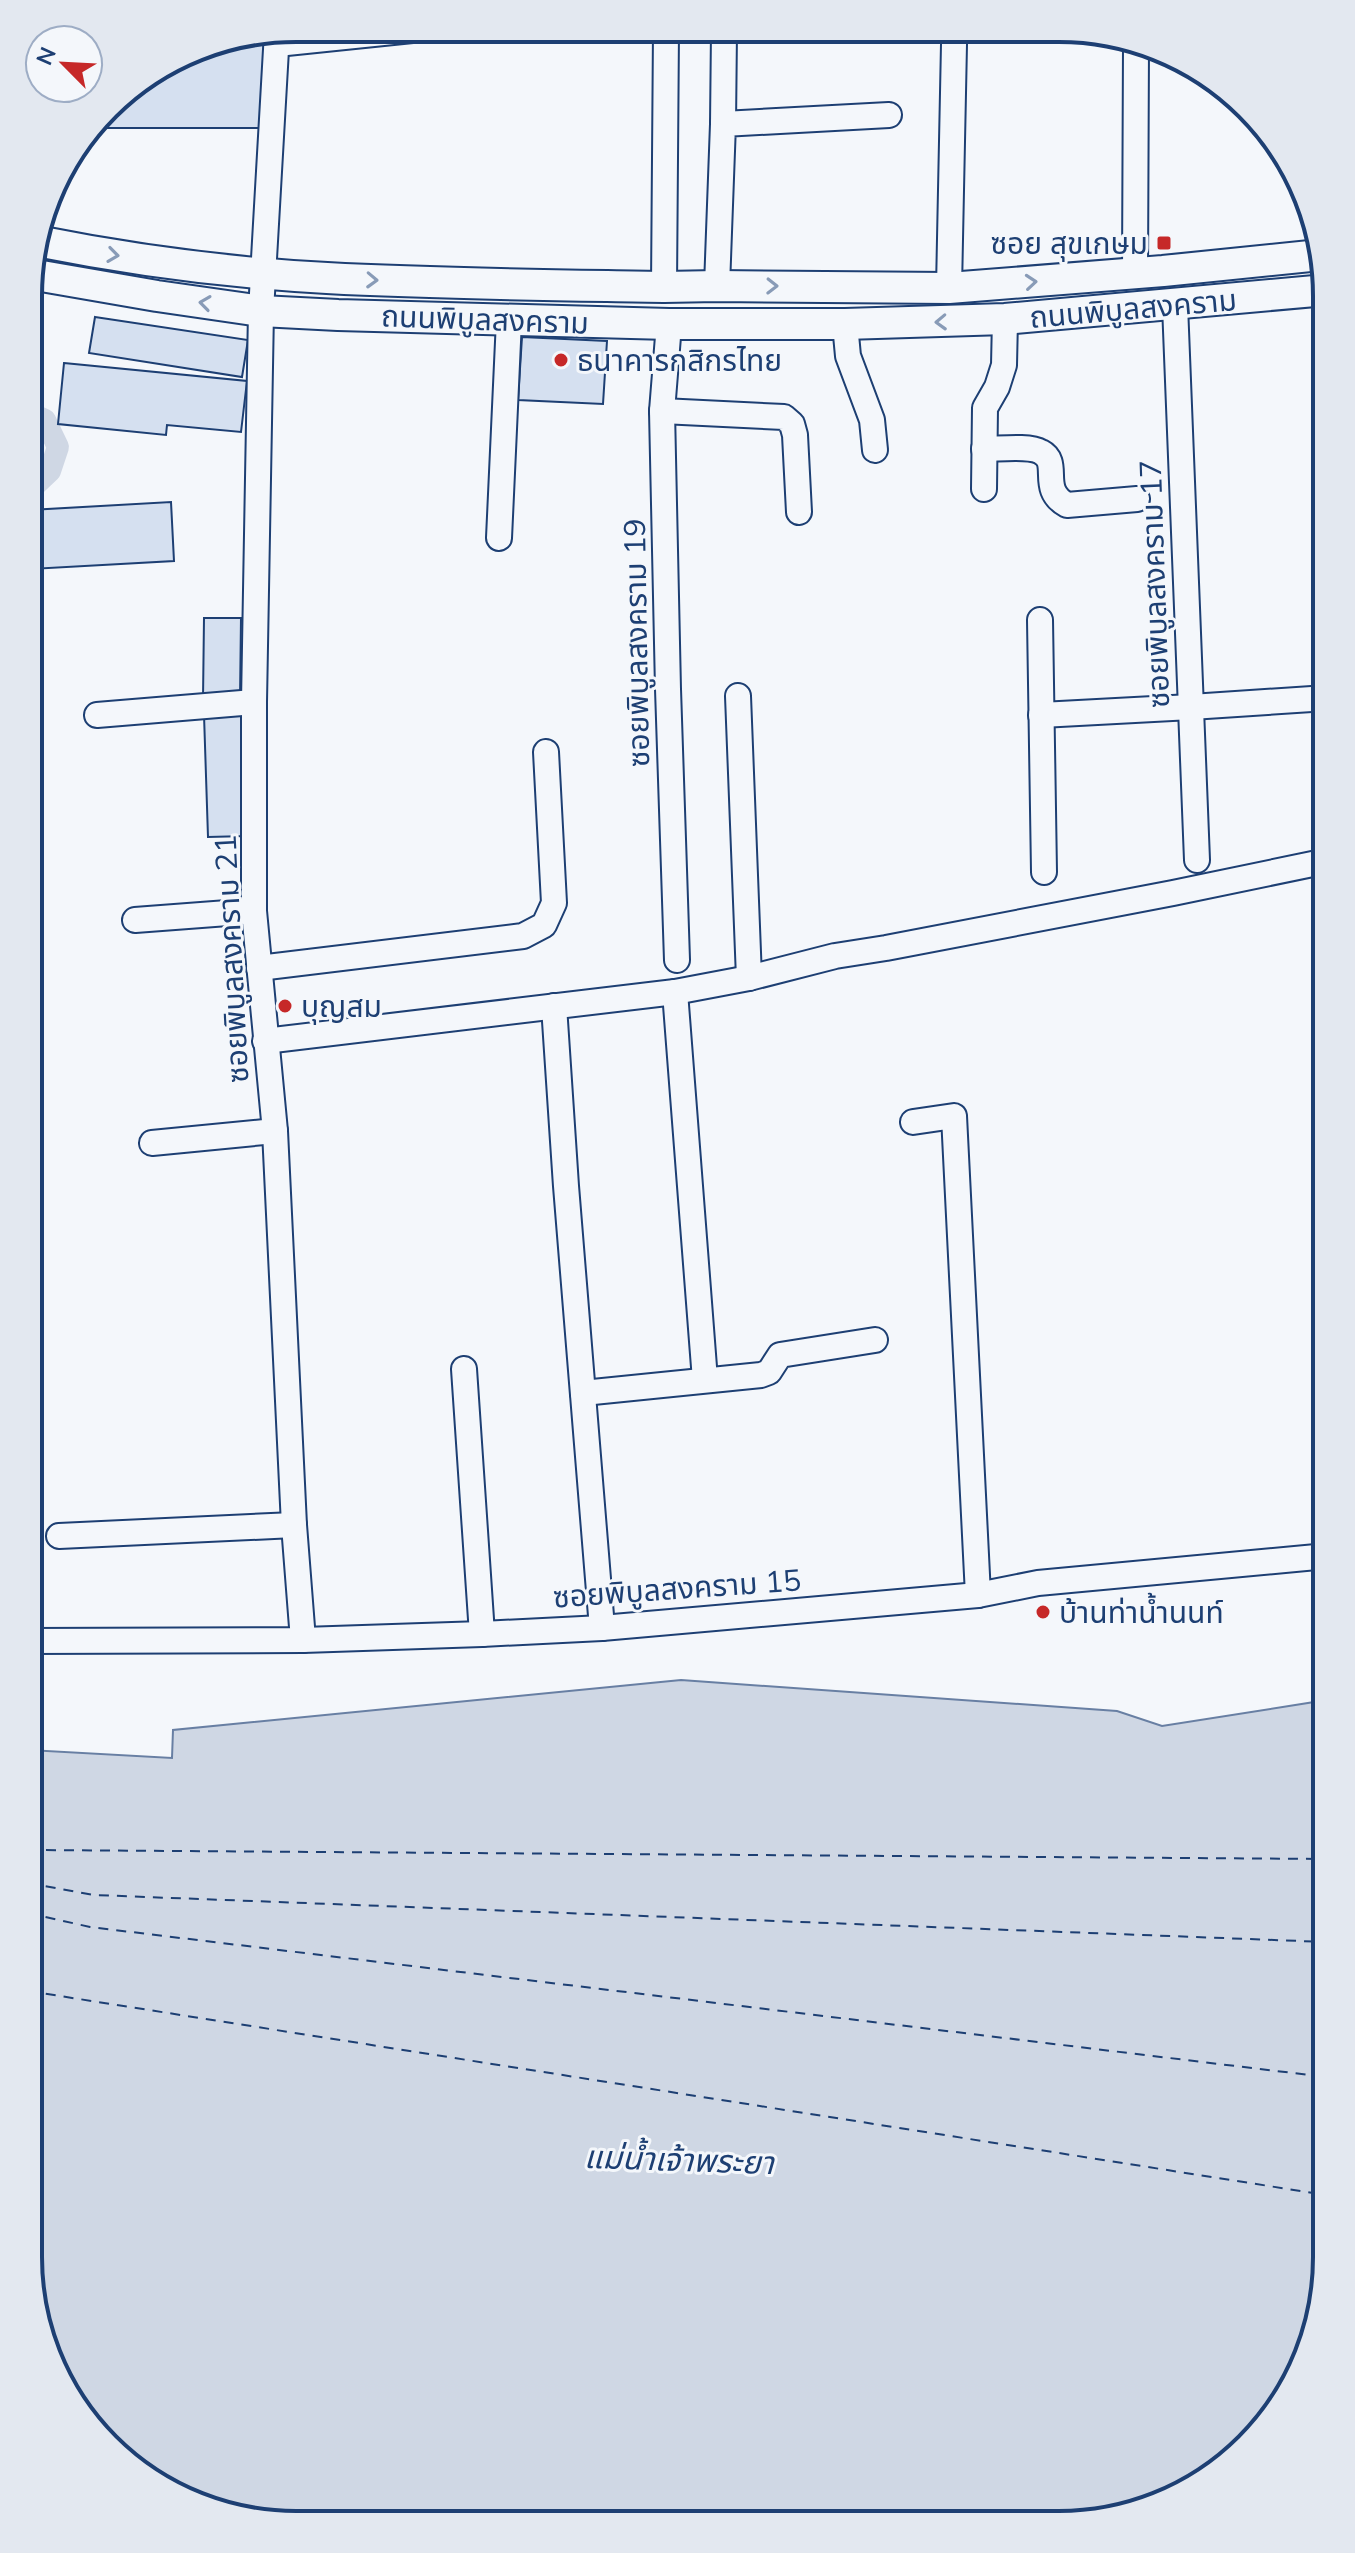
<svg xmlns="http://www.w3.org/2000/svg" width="1355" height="2553" viewBox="0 0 1355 2553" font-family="Mulish,'Noto Sans Thai',sans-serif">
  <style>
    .water { fill: #cfd7e4; stroke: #687fa3; stroke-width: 2 }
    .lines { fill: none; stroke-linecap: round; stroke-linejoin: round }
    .canal { stroke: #cfd7e4; stroke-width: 22 }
    .ferry { stroke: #1d3f73; stroke-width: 2; stroke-dasharray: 10 8; stroke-linecap: butt }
    .building { fill: #d5e0f0; stroke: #1d3f73; stroke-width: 2 }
    .minor-casing { stroke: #1d3f73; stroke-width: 28 }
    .major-casing { stroke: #1d3f73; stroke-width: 34 }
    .minor { stroke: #f4f7fb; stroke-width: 24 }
    .major { stroke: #f4f7fb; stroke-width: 30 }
    .oneway { stroke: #889bb7 }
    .poi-dot { fill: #c62828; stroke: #f4f7fb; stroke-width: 3 }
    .labels { text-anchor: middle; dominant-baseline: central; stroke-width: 6; stroke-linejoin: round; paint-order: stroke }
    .poi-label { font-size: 30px; fill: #1d3f73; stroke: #f4f7fb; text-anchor: start }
    .street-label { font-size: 30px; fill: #1d3f73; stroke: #f4f7fb }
    .water-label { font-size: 32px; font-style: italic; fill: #1d3f73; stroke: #f4f7fb }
    .rim { fill: none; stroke: #1d3f73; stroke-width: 4 }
  </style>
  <rect width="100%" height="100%" fill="#f4f7fb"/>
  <path class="water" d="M681,1680l436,31 45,15 165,-26 -1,575 -19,84 -35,61 -50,50 -77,41 -86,14 -798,-2 -128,-54 -60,-63 -31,-63 -14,-86 1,-507 143,8 1,-28z"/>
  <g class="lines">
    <path class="canal" d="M30,490l20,-19 8,-24 -13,-27 -15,-7"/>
    <g class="ferry">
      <path d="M28,1850l1299,9"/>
      <path d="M28,1883l66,12 1232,47"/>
      <path d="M28,1913l62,14 1236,150"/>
      <path d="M28,1991l1298,204"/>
    </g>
  </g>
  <g class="building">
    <path d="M271,33l-2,95h-176l26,-33 75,-47z"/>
    <path d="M95,317l153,23 -6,37 -153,-24z"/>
    <path d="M522,337l85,4 -4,63 -85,-4z"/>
    <path d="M64,363l183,18 -6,51 -74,-7 -1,10 -108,-11z"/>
    <path d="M171,502l3,59 -143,8 -1,-59z"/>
    <path d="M204,618h37l-1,81h-37z"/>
    <path d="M243,713l4,123 -39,1 -4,-122z"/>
  </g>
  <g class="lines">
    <defs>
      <g id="minor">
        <path d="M277,32l-16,279 -7,391v209l21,220 19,394 9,115"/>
        <path d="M277,44l145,-15"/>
        <path d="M723,124l1,-93"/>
        <path d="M1135,273l1,-227"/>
        <path d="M717,286l6,-162 166,-9"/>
        <path d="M664,287l2,-257"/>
        <path d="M949,288l5,-244"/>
        <path d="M1175,305l22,555"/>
        <path d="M669,324l-7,87 6,278 9,271"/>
        <path d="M845,324l3,32 24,64 3,30"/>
        <path d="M662,411l122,6 8,7 3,11 4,77"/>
        <path d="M984,449c15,0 45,-4 57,3 21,11 -3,37 26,53l70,-6"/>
        <path d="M984,489l1,-81 12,-21 7,-22 1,-46"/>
        <path d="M499,538l10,-218"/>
        <path d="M1040,620l4,252"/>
        <path d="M738,696l11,282"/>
        <path d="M97,715l157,-13"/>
        <path d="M1041,715l150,-8 136,-9"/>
        <path d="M135,920l119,-9"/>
        <path d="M259,968l264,-32 21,-11 10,-22 -8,-151"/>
        <path d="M675,992l30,388"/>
        <path d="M554,1006l12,180 36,442"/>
        <path d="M265,1041l410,-49 74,-14 86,-22 51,-8 287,-55 154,-32"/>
        <path d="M913,1122l41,-6 24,479"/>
        <path d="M152,1143l123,-12"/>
        <path d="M464,1369l18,265"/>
        <path d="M583,1393l178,-18 8,-3 11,-17 95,-15"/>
        <path d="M59,1536l235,-11"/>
        <path d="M29,1641l274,-1 179,-6 120,-6 376,-33 60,-12 289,-27"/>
      </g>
      <g id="major">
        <path d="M37,241c95,19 193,32 290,37 112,6 225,7 337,9l53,-1 232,2 214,-17 157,-16"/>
        <path d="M30,274l127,22 104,15 77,4 331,9h176l160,-5 321,-29"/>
      </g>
    </defs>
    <use href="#minor" class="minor-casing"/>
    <use href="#major" class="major-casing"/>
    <use href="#minor" class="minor"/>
    <use href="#major" class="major"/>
  </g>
  <defs><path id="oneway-chevron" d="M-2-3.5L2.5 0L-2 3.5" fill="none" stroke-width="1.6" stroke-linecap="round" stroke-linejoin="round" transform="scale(2)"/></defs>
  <g class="oneway">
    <use href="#oneway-chevron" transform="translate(113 255) rotate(8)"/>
    <use href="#oneway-chevron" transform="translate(372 280) rotate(2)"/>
    <use href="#oneway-chevron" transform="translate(1031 282) rotate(-5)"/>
    <use href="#oneway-chevron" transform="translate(772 286) rotate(1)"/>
    <use href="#oneway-chevron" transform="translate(205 303) rotate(-172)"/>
    <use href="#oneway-chevron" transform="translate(941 322) rotate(178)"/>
  </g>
  <g class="poi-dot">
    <rect x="1156" y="235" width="16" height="16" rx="4"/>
    <circle cx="561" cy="360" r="8"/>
    <circle cx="285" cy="1006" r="8"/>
    <circle cx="1043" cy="1612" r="8"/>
  </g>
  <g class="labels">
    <g class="poi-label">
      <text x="1148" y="243" text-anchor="end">ซอย สุขเกษม</text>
      <text x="577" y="360">ธนาคารกสิกรไทย</text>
      <text x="301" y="1006">บุญสม</text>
      <text x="1059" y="1612">บ้านท่าน้ำนนท์</text>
    </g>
    <g class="street-label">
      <text transform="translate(1133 308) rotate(-5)">ถนนพิบูลสงคราม</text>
      <text transform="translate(485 319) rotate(2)">ถนนพิบูลสงคราม</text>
      <text transform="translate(1154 584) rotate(-92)">ซอยพิบูลสงคราม 17</text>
      <text transform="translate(636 643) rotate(-91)">ซอยพิบูลสงคราม 19</text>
      <text transform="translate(231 959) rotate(-93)">ซอยพิบูลสงคราม 21</text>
      <text transform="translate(677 1588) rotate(-4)">ซอยพิบูลสงคราม 15</text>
    </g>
    <g class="water-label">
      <text transform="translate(679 2159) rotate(2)">แม่น้ำเจ้าพระยา</text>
    </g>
  </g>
  <path d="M0 0H1355V2553H0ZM296 42H1059A254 254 0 0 1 1313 296V2257A254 254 0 0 1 1059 2511H296A254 254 0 0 1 42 2257V296A254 254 0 0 1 296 42Z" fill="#e3e8f0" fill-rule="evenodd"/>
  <path class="rim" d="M296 42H1059A254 254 0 0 1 1313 296V2257A254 254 0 0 1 1059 2511H296A254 254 0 0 1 42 2257V296A254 254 0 0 1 296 42Z"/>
  <g transform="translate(64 64) rotate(294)"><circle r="38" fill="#f4f7fb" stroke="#9eadc5" stroke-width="2"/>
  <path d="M0-6L14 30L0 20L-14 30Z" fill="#c62828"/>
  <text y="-12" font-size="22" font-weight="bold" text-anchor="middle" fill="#1d3f73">N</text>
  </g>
</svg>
